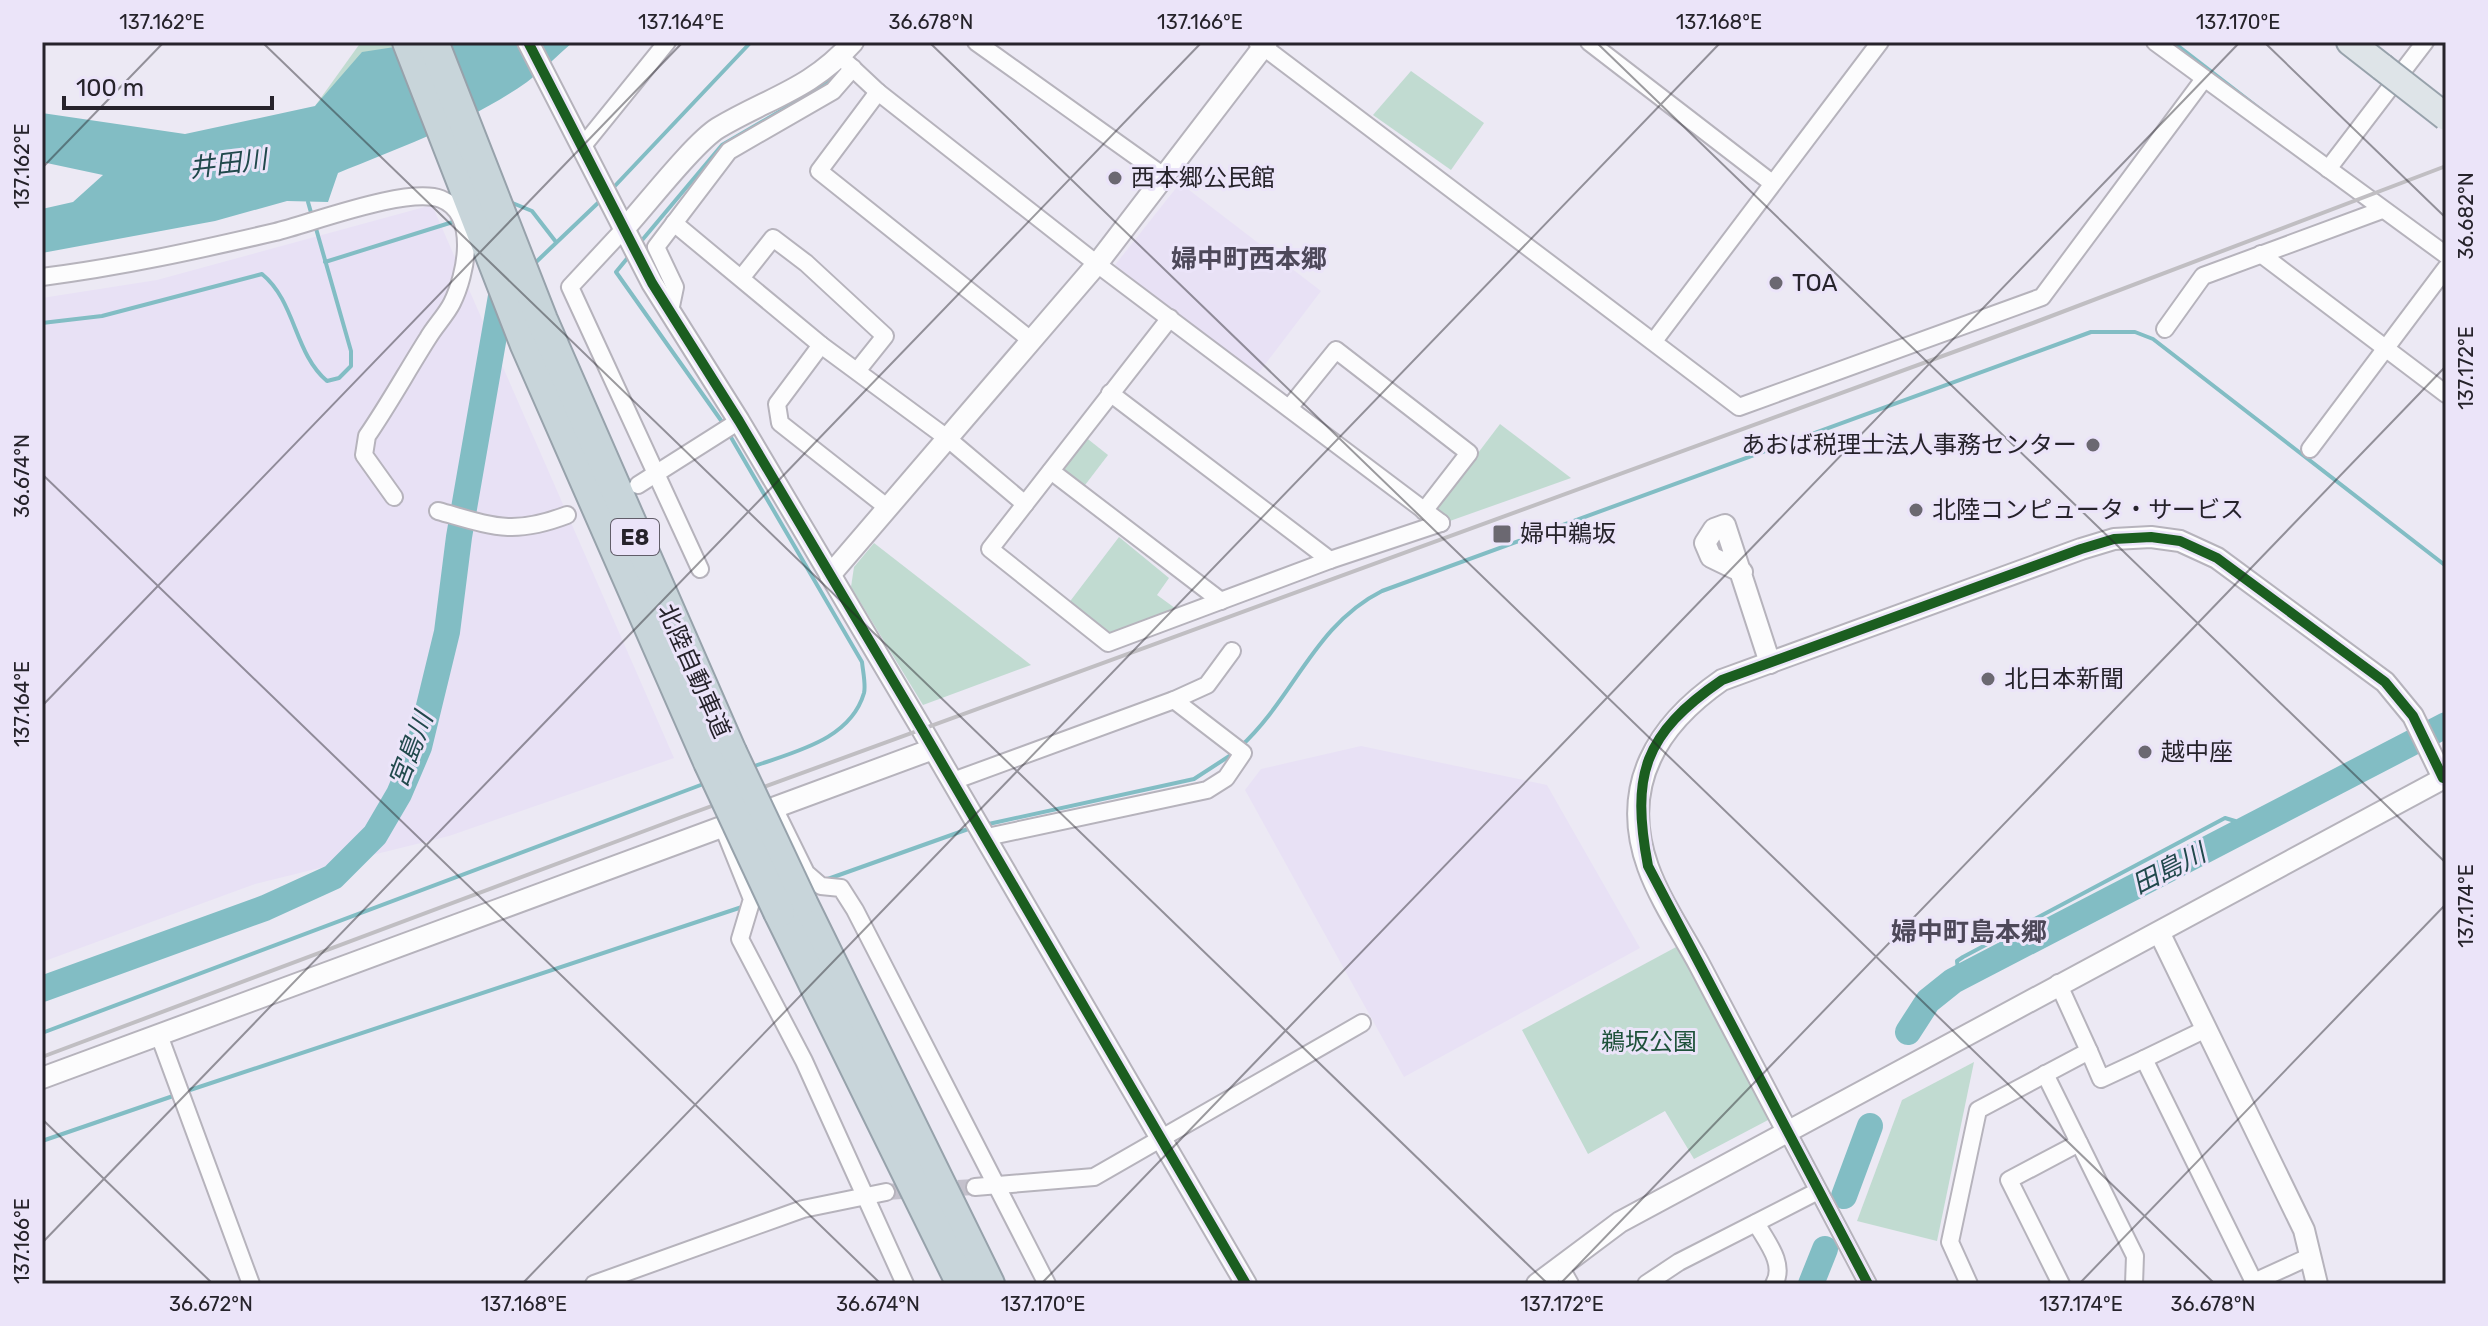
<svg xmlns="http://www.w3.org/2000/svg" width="2488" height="1326" viewBox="0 0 2488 1326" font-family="Rubik,'Noto Sans JP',sans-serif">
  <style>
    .built { fill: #e8e1f5 }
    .green { fill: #c1dbd1 }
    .water { fill: #82bdc4 }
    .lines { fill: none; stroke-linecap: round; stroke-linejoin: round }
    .stream { stroke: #82bdc4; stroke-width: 4 }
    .river { stroke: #82bdc4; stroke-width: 26 }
    .minor-tunnel { stroke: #c4c1cc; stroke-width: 16; stroke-dasharray: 16 8; stroke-linecap: butt }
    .minor-casing { stroke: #b6b3bc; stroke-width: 20 }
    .tertiary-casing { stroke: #b6b3bc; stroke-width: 24 }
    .primary-casing { stroke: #97a2ab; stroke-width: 30 }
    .motorway-casing { stroke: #97a2ab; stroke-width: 34 }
    .minor { stroke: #fcfcfd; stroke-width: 16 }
    .tertiary { stroke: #fcfcfd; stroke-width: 20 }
    .primary { stroke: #dee4e8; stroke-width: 26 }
    .motorway { stroke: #c8d5da; stroke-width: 30 }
    .rail { stroke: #c0bec2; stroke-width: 4 }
    .primary-bridge-casing { stroke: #97a2ab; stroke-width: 30; stroke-linecap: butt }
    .motorway-bridge-casing { stroke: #97a2ab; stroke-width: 34; stroke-linecap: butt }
    .primary-bridge { stroke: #dee4e8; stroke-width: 26 }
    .motorway-bridge { stroke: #c8d5da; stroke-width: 30 }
    .cycleway-casing { stroke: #ebe4f9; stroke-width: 15 }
    .cycleway { stroke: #1b5e20; stroke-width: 10 }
    .ticks { fill: none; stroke: #26232b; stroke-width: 2; stroke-opacity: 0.45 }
    .poi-dot { fill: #6b6871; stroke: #ebe4f9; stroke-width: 3 }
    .labels { text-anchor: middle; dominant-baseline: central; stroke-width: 6; stroke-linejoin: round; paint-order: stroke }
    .shield { fill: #ebe4f9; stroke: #615d69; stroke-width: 2 }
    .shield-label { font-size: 22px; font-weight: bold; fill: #26232b }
    .poi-label { font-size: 24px; fill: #26232b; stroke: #ebe4f9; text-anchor: start }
    .street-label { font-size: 24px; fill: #26232b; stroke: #ebe4f9 }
    .park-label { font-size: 24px; fill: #1f523b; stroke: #ebe4f9 }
    .water-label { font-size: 26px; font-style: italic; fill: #21494c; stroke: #ebe4f9 }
    .neighbourhood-label { font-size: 26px; font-weight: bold; fill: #4d4859; stroke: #ebe4f9 }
    .neatline { fill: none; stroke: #26232b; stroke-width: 3 }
    .ticks-label { font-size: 20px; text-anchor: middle; fill: #26232b }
  </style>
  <rect width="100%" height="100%" fill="#ece9f4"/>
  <g class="built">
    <path d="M1180,183l141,108 -64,84 -142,-110z"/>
    <path d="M432,205l242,553 -225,78 -194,48 -213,78v-664l115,-18z"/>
    <path d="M1361,746l186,39 93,163 -236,129 -159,-287 16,-21z"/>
  </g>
  <g class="green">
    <path d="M361,42h94l-140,64z"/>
    <path d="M1411,71l73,52 -33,47 -78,-55z"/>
    <path d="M1500,424l71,54 -124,44 -13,-11z"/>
    <path d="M1084,436l24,19 -26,34 -19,-14 -1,-11z"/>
    <path d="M1119,537l50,41 -12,17 22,16 -64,23 -11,-2 -36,-28z"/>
    <path d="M874,543l157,122 -108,40 -72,-118 3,-20z"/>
    <path d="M1678,946l92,173 -76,40 -29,-48 -77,43 -66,-124z"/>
    <path d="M1974,1062l-37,179 -80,-20 45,-121z"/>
  </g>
  <path class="water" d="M427,42h146c-15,13 -30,28 -46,40 -57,40 -125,65 -189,91l-10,29 -41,-1 -72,20 -173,32v-44l31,-7 30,-27 -61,-13v-49l143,21 130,-28 47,-54z"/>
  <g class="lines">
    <g class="stream">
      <path d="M2173,42l96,74"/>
      <path d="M612,189l139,-147"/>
      <path d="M308,202l4,14"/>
      <path d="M510,202l22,9 24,31"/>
      <path d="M638,245l84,-100 98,-57 18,-14"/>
      <path d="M630,255l-14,17 109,154"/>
      <path d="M325,262l131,-41"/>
      <path d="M534,264l66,-63"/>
      <path d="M42,323l60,-7 160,-42c34,28 32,79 65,107l12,-3 12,-12v-15l-36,-126"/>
      <path d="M729,434l133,228c1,10 4,23 2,31 -14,48 -72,59 -112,74"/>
      <path d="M1240,747c54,-49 74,-122 142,-156l709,-259h44l18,7 293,227"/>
      <path d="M984,825l210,-46 40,-26"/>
      <path d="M825,880l146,-52"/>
      <path d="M1959,978l-2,-17 6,-4 262,-139 10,3 6,10"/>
      <path d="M42,1033l664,-250"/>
      <path d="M184,1092l561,-186"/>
      <path d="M42,1141l134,-46"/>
    </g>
    <g class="river">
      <path d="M42,989l223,-81 68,-31 42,-42 24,-41 20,-47 28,-115 12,-95 42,-241"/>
      <path d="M1908,1032l20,-31 25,-20 493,-256"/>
      <path d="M1844,1196l26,-70"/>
      <path d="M1811,1284l14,-35"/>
    </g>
    <path class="minor-tunnel" d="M886,1192l89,-5"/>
    <defs>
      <g id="minor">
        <path d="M976,42l189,135"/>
        <path d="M1257,42l482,365 303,-110 162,-218"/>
        <path d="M1589,42l183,141"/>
        <path d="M2155,42l291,213"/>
        <path d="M847,63l31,29"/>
        <path d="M582,147l85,-105"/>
        <path d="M2328,169l97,-127"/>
        <path d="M674,223l147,122 126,93 78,66"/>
        <path d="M624,229l-54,58 130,282"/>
        <path d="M2261,254l185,140"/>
        <path d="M42,277c79,-10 156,-27 233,-45 37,-9 133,-46 166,-33 38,15 25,76 11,104 -6,12 -17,23 -24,35 -21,33 -39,66 -61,98l-3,19 30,42"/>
        <path d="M742,277l31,-39 33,25 79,73 -28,35"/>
        <path d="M670,311l5,-24 -19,-40 73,-96 104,-60 20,-23"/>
        <path d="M1170,318l-180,231 118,94 222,-83 111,-37"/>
        <path d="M2165,329l38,-53 179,-66"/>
        <path d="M1032,341l-213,-170 59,-79 219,172 344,259"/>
        <path d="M1654,341l226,-299"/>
        <path d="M821,345l-44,59 3,19 108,85"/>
        <path d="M1110,393l220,167"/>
        <path d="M1289,408l47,-58 133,103 -45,58"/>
        <path d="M2310,449l136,-181"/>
        <path d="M1051,471l170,130"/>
        <path d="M638,485l101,-64"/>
        <path d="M438,511c54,15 74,25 129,4"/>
        <path d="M953,781l221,-81 33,-15 25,-34"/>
        <path d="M774,808l32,65 15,13 20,2 14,22 192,374"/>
        <path d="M723,827l29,72 -12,40 64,122 101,223"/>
        <path d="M987,837l220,-47 19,-12 17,-25 -69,-53"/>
        <path d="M2206,1029l-62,30 110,223 -3,2"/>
        <path d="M159,1035l92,249"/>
        <path d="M2089,1051l12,28 43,-20"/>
        <path d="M2045,1074l90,182 -1,28"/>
        <path d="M1787,1131l81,153"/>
        <path d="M975,1187l119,-10 268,-154"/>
        <path d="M1756,1223c10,18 30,41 18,61"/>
        <path d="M1560,1266l10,18"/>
        <path d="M2254,1282l57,-26"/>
        <path d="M594,1284l209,-75 83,-17"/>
        <path d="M1646,1284l33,-22 139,-71"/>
        <path d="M1969,1284l-19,-42 28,-132 111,-59 -31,-68"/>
        <path d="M2061,1284l-52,-104 70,-37"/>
      </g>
      <g id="tertiary">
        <path d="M528,42l124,241 87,138 184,310 323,553"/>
        <path d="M624,229c22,-24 70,-86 94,-101 52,-31 92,-38 135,-86"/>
        <path d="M1742,572l-31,-15 -6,-14 9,-14 11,-4 45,138"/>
        <path d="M830,575l267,-311 170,-222"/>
        <path d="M2160,934l144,296 13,54"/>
        <path d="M42,1078l891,-329"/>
        <path d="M1787,1131c-29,-56 -59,-111 -88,-167 -17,-31 -39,-64 -51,-97 -29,-81 9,-142 74,-187l359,-131 33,-10 37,-2 29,4 37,17 168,124 28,34 30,62"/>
        <path d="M1537,1284l83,-62 826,-445"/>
      </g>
      <path id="primary" d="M2350,42l32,25"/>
      <g id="motorway">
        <path d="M408,42l118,303 183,417"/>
        <path d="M433,42l109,278 189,432"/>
        <path d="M801,901l188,383"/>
        <path d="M779,912l183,372"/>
      </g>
    </defs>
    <use href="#minor" class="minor-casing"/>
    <use href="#tertiary" class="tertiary-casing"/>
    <use href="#primary" class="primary-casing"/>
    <use href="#motorway" class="motorway-casing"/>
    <use href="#minor" class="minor"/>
    <use href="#tertiary" class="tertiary"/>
    <use href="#primary" class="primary"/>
    <use href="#motorway" class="motorway"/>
    <path class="rail" d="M42,1057l637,-239 1354,-495 413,-157"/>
    <defs>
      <path id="primary-bridge" d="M2382,67l64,50"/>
      <g id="motorway-bridge">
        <path d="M731,752l70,149"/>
        <path d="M709,762l70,150"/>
      </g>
    </defs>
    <use href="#primary-bridge" class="primary-bridge-casing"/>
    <use href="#motorway-bridge" class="motorway-bridge-casing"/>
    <use href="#primary-bridge" class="primary-bridge"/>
    <use href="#motorway-bridge" class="motorway-bridge"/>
    <defs>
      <g id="cycleway">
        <path d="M528,42l124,241 87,138 184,310 323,553"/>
        <path d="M1868,1284l-220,-418c-17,-91 -5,-132 74,-186l359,-131 33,-10 37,-2 29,4 37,17 168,124 28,34 30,62 3,-1"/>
      </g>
    </defs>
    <use href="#cycleway" class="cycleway-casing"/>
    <use href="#cycleway" class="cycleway"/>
  </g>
  <path class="ticks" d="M262,42l1286,1242M929,42l1286,1242M1596,42l850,821M2264,42l182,176M42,168l122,-126M42,474l839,810M42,706l641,-664M42,1119l171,165M42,1243l1160,-1201M522,1284l1199,-1242M1041,1284l1199,-1242M1560,1284l886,-918M2079,1284l367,-380"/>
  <g class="poi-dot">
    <circle cx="1115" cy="178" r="8"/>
    <circle cx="1776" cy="283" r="8"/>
    <circle cx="2093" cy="445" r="8"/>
    <circle cx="1916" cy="510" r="8"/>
    <rect x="1492" y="524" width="20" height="20" rx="4"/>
    <circle cx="1988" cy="679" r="8"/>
    <circle cx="2145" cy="752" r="8"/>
  </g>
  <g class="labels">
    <rect class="shield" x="611" y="519" width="48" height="36" rx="6"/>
    <g class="shield-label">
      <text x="635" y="537">E8</text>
    </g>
    <g class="poi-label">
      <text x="1131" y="178">西本郷公民館</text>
      <text x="1792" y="283">TOA</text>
      <text x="2077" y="445" text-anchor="end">あおば税理士法人事務センター</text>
      <text x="1932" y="510">北陸コンピュータ・サービス</text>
      <text x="1520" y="534">婦中鵜坂</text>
      <text x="2004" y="679">北日本新聞</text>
      <text x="2161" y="752">越中座</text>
    </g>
    <g class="street-label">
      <text transform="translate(694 671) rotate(66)">北陸自動車道</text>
    </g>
    <g class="park-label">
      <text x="1649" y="1042">鵜坂公園</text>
    </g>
    <g class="water-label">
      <text transform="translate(228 164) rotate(-7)">井田川</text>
      <text transform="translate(411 750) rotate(-69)">宮島川</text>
      <text transform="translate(2169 869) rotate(-27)">田島川</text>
    </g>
    <g class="neighbourhood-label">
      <text x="1249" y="259">婦中町西本郷</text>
      <text x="1969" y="932">婦中町島本郷</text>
    </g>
  </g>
  <rect width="2488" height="1326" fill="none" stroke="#ebe4f9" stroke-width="88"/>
  <path d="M64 96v12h208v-12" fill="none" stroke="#26232b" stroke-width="4"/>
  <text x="76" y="96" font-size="24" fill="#26232b" stroke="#ebe4f9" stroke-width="6" paint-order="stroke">100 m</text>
  <rect x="44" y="44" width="2400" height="1238" class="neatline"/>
  <g class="ticks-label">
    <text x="162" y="29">137.162°E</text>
    <text x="681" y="29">137.164°E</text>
    <text x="931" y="29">36.678°N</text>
    <text x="1200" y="29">137.166°E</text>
    <text x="1719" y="29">137.168°E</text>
    <text x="2238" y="29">137.170°E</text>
    <text transform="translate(22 166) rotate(-90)" y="7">137.162°E</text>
    <text transform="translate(2466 216) rotate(-90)" y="7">36.682°N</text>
    <text transform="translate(2466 368) rotate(-90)" y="7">137.172°E</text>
    <text transform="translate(22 476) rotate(-90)" y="7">36.674°N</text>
    <text transform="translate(22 704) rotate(-90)" y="7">137.164°E</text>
    <text transform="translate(2466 906) rotate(-90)" y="7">137.174°E</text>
    <text transform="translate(22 1241) rotate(-90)" y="7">137.166°E</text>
    <text x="211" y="1311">36.672°N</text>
    <text x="524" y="1311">137.168°E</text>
    <text x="878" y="1311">36.674°N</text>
    <text x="1043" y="1311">137.170°E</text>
    <text x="1562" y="1311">137.172°E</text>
    <text x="2081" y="1311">137.174°E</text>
    <text x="2213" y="1311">36.678°N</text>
  </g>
</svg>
